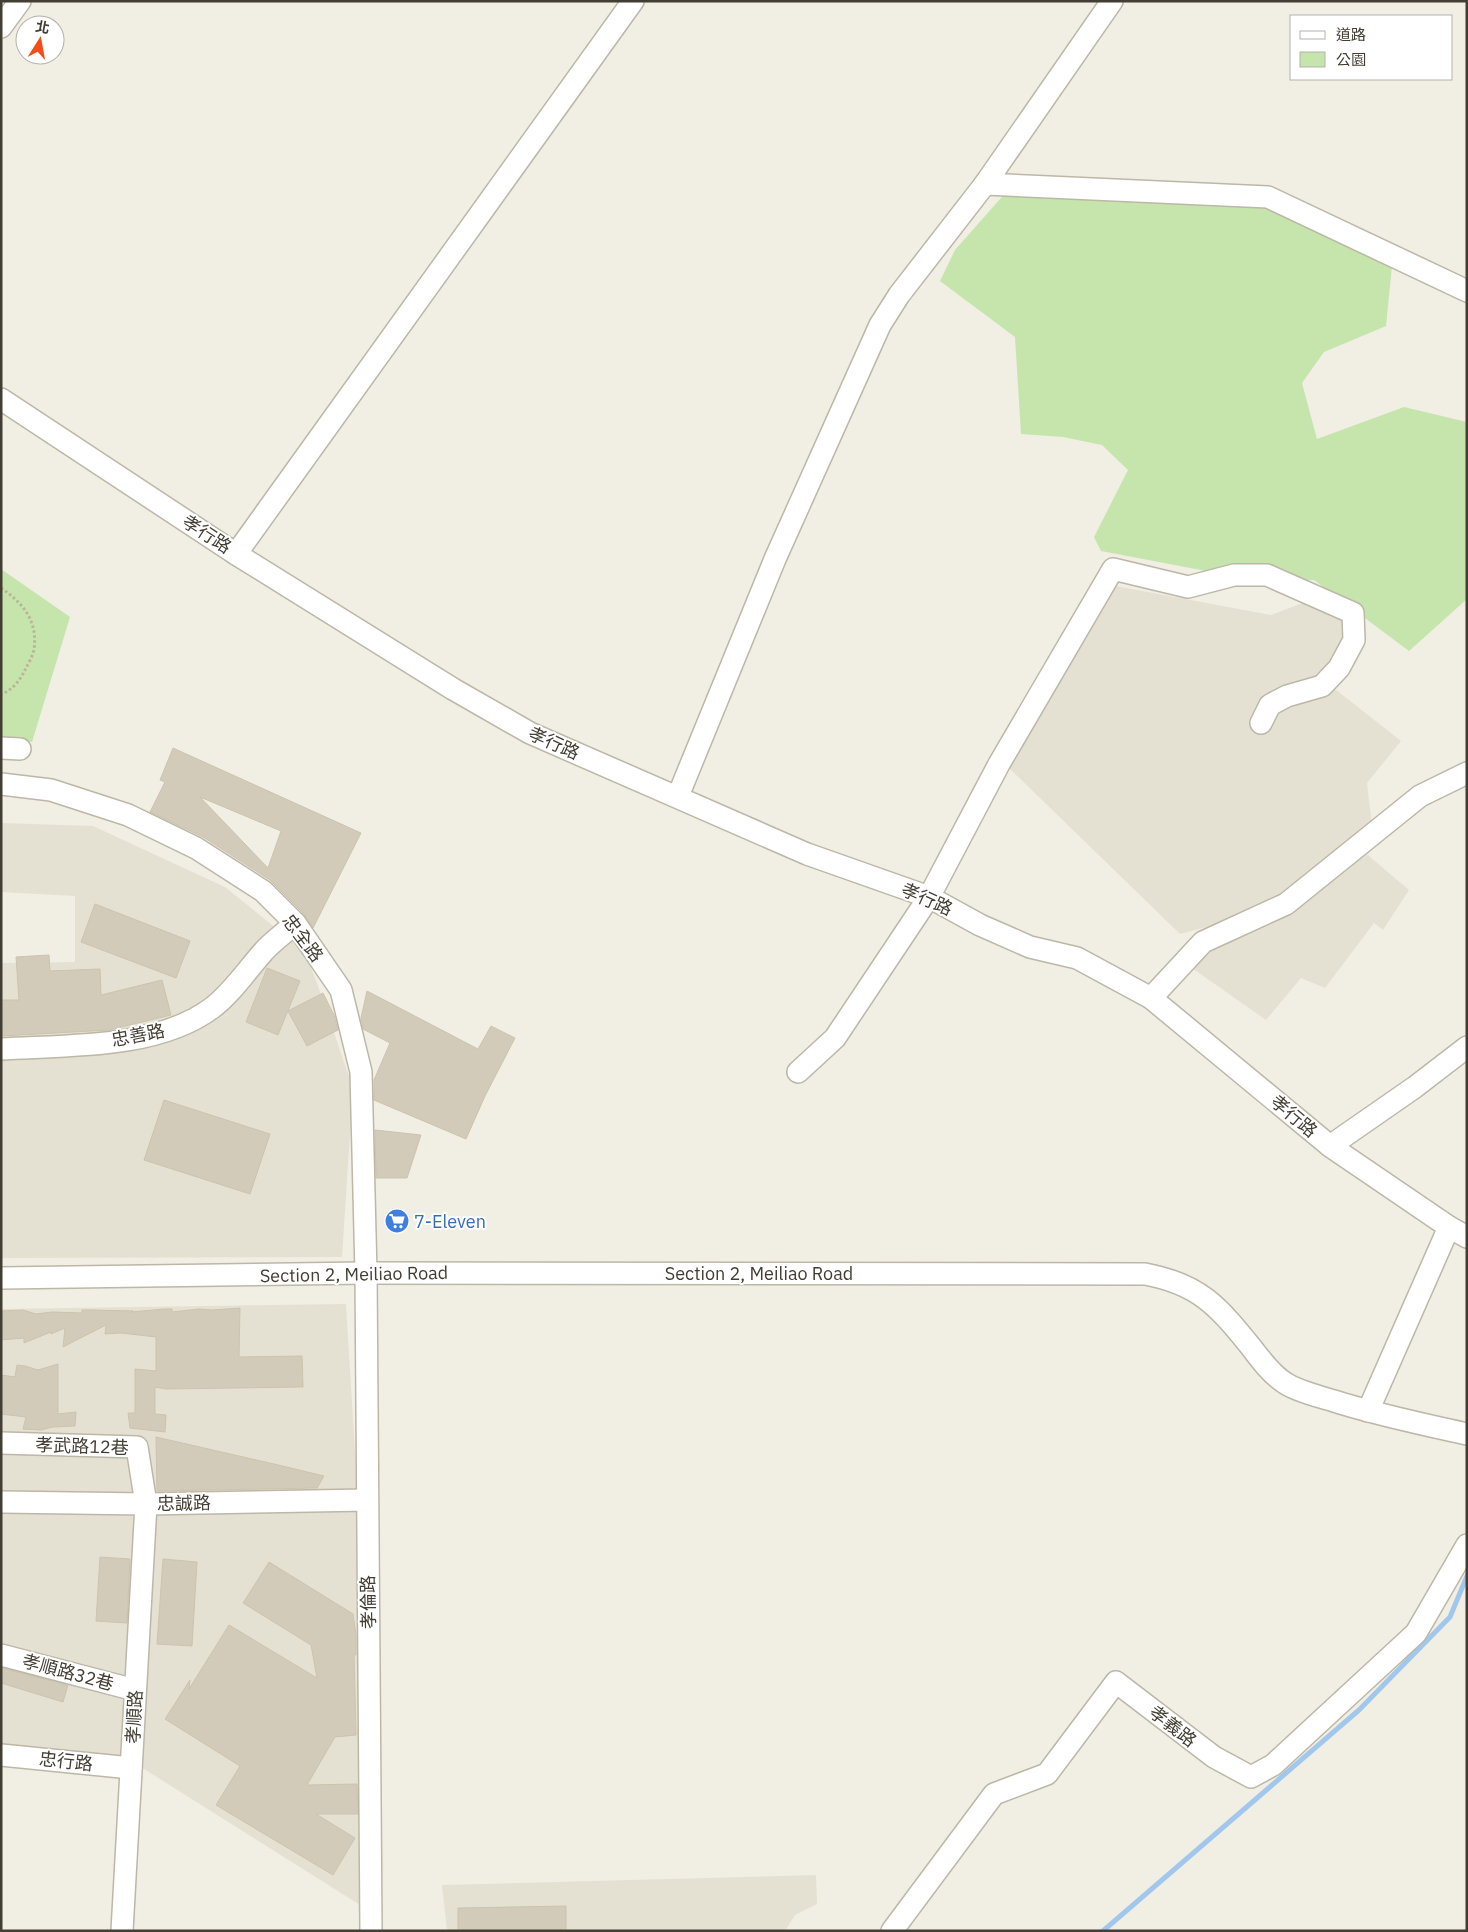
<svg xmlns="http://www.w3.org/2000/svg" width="1468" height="1932" viewBox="0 0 1468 1932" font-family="'IBM Plex Sans','Noto Sans TC',sans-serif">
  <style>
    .residential { fill: #e5e1d2 }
    .green { fill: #c6e5ad }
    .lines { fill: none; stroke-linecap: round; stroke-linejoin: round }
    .stream { stroke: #a1c7ed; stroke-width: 5 }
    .building { fill: #d2cbb9; stroke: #cdc3ad; fill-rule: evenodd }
    .minor-casing { stroke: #bcb7a7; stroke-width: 24 }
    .path { stroke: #bdb498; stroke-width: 3; stroke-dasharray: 2.5 2.5; stroke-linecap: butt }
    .minor { stroke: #fff; stroke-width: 21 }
    .labels { text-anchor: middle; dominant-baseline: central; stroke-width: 4; stroke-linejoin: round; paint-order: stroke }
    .street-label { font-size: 18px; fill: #433e34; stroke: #fff }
    .shop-label { font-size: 18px; fill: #366cbe; stroke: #fff; text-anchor: start }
  </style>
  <rect width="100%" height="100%" fill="#f1eee4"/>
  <g class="residential">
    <path d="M1105,584l166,31 42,-16 35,26 -12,32 -20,17 85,67 -34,42 5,42 -23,14 60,51 -26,40 -9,-7 -49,65 -24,-10 -35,42 -74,-52 36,-31 -10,-13 -38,10 -171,-166 37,-81z"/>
    <path d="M1,823l92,3 132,61 79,64 13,32 36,105 -11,169 -341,1v-295l74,-1v-66l-74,-4z"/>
    <path d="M346,1304l12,196 10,410 -243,-153 -124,-12v-436z"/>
    <path d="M816,1875l1,29 -22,11 -10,16h-338l-5,-46z"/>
  </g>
  <g class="green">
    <path d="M1008,190l258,12 126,64 -6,60 -62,26 -22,31 15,56 87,-32 63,15v177l-58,52 -95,-71 -66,-1 -147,-28 -7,-14 34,-67 -26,-25 -39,-8 -42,-3 -6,-97 -75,-56 15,-31z"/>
    <path d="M1,569l69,48 -38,125 -31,-2z"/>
  </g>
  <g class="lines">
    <path class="stream" d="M1103,1931l256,-221 91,-93 17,-41"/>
  </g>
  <g class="building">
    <path d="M173,748l188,85 -48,95 -9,-14 -34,-34 -67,-43 -53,-25 15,-30 -5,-2zM200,797l81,34 -13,37z"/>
    <path d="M95,904l95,37 -14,37 -95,-36z"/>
    <path d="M49,955l1,16 50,-2 1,26 61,-15 9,35 -62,15 -108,6v-36h18l-3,-43z"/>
    <path d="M267,968l33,13 -22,54 -32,-13z"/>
    <path d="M367,991l111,58 13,-23 24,12 -30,58 -19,43 -92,-39v-20l16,-37 -27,-14 -2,-11z"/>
    <path d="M323,993l11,22 4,15 -31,16 -19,-35z"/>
    <path d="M164,1100l106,34 -20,60 -106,-34z"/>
    <path d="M375,1130l46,5 -14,43h-31z"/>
    <path d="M240,1308l-1,49 63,-1 1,31 -137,2 -11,-2v27l11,1 -1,17 -35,-4 -2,-15h7v-44l21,2v-34l-35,-4 -16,1 1,-9 -43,22 2,-19 -14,6v-2l-27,11v-5l-23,2v-29l22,-1 13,4 16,-2 30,1v-3h9l42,1 -2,1 33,-3h8v3l27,-3 13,1z"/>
    <path d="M58,1364v50l18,-2 -1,14 -22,1 -12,3 -18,-1 3,-12 -25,-3v-39l14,2 2,-12 8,1 13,4z"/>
    <path d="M156,1437l118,27 50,12 -7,12 -160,3z"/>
    <path d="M100,1557l30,2 -3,64 -31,-2z"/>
    <path d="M163,1559l34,3 -5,84 -35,-2z"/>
    <path d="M269,1562l84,52 3,21v20h-2l2,80 -21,2 -28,48 50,-1 1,30h-42l39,24 -22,37 -117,-70 24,-39 -75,-47 25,-39 -1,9 40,-64 88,53 -6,-33 -68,-42z"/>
    <path d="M1,1668l67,17 -5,17 -62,-19z"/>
    <path d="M566,1906v25h-108v-23z"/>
  </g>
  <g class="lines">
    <defs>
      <g id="minor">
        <path d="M1,27l19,-26"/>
        <path d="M985,184l283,13 199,94"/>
        <path d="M1,399l235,155 217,135 77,44 277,121 122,43 51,28 50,22 47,11 74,40 179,148 85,-59 52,-40"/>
        <path d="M236,554l397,-553"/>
        <path d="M1,748l19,1"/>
        <path d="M1,784l50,6 77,25 68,33 67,43 32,32 46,67 20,82 5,201 5,658"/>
        <path d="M678,796l97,-237 105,-234 19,-30 86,-111 127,-183"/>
        <path d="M1151,998l52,-56 83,-38 134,-108 47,-23"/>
        <path d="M1,1049c67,-4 156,0 211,-41 20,-15 35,-38 52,-57 9,-10 21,-18 31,-28"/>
        <path d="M798,1072l37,-34 94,-141 70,-133 114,-195 75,18 46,-12h33l86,38 1,27 -15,28 -17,18 -35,10 -17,9 -9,18"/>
        <path d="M1330,1146l119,81 18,10"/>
        <path d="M1,1278l365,-5 779,1c54,10 73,32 106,73 9,12 21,28 34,36 14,9 33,13 49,18 44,14 88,23 133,33"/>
        <path d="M1368,1411l81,-184"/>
        <path d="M1,1443l136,4 9,57 -24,427"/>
        <path d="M1,1502l145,2 221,-4"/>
        <path d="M1,1655l134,35"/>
        <path d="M1,1755l130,13"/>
        <path d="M892,1931l102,-137 53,-20 69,-92 98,75 37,20 22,-12 143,-132 51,-88"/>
      </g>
    </defs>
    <use href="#minor" class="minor-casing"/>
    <path class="path" d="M1,588c22,15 37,33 33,61 -1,7 -6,15 -9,21 -5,10 -13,21 -24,24"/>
    <use href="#minor" class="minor"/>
  </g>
  <defs>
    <symbol id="supermarket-disc" viewBox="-11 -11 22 22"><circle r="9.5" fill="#3f7fe0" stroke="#fff"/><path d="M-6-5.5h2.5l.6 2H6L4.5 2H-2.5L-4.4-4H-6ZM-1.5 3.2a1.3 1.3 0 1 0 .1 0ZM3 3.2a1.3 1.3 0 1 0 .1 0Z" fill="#fff"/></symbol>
  </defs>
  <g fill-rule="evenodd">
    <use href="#supermarket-disc" x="383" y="1207" width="28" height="28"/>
  </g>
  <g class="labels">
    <g class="street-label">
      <text transform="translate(207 534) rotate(33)">孝行路</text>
      <text transform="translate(554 743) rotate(24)">孝行路</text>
      <text transform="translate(927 899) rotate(24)">孝行路</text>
      <text transform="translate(303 938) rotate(53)">忠全路</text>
      <text transform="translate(138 1035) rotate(-11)">忠善路</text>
      <text transform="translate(1294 1116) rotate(40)">孝行路</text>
      <text x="759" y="1273">Section 2, Meiliao Road</text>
      <text transform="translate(354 1274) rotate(-1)">Section 2, Meiliao Road</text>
      <text transform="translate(82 1446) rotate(2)">孝武路12巷</text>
      <text transform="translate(184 1503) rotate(-1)">忠誠路</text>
      <text transform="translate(368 1602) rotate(-91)">孝倫路</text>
      <text transform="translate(68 1672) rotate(15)">孝順路32巷</text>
      <text transform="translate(134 1717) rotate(-87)">孝順路</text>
      <text transform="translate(1173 1726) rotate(38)">孝義路</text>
      <text transform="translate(66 1761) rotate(6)">忠行路</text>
    </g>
    <g class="shop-label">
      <text x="414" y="1221">7-Eleven</text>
    </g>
  </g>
  <rect width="1468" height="1932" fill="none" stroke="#433e34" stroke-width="5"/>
  <rect x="1290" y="15" width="162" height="65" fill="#ffffff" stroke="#b4b2ae"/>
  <rect x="1300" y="31" width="25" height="8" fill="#ffffff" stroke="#b4b2ae"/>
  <text x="1336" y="40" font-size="15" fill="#433e34">道路</text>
  <rect x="1300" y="52" width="25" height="15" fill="#c6e5ad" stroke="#b4b2ae"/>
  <text x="1336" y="65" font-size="15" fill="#433e34">公園</text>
  <g transform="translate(40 40) rotate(11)"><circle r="24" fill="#ffffff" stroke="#b4b2ae"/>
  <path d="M0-4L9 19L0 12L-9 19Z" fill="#f24e1a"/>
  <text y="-8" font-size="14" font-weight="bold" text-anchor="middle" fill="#433e34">北</text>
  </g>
</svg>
